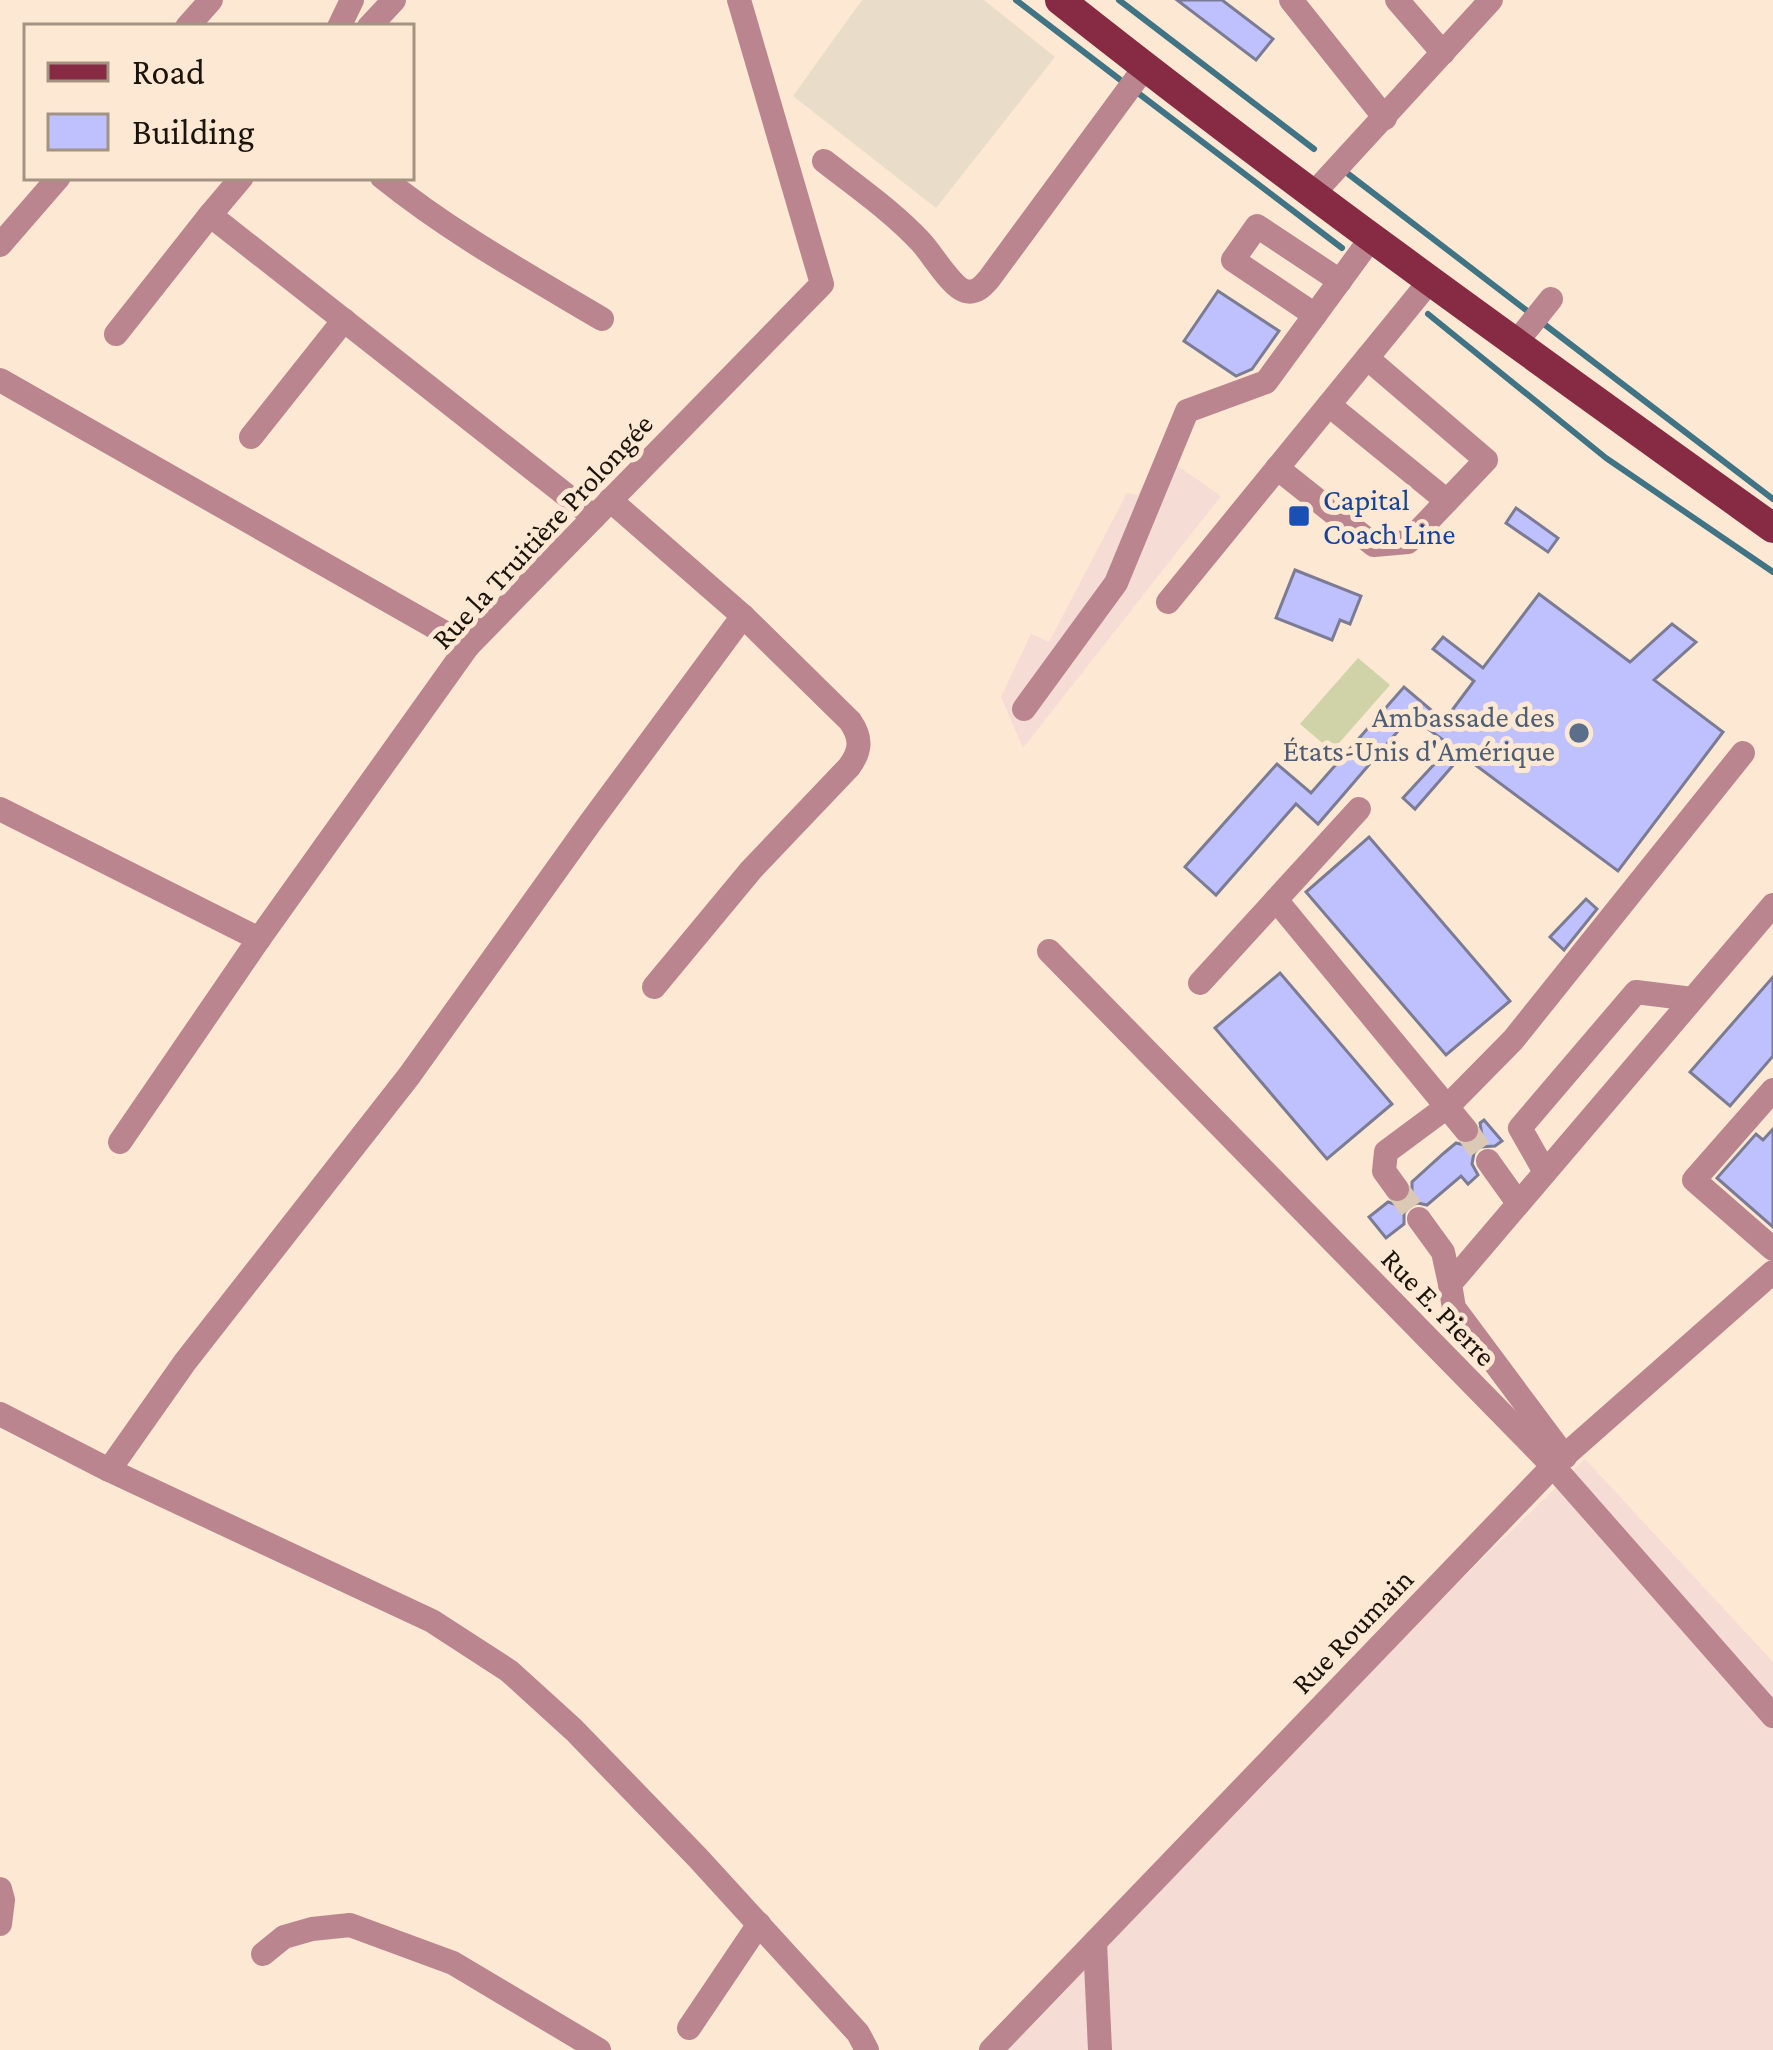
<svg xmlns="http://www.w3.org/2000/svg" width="1773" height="2050" viewBox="0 0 1773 2050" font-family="'Crimson Pro',serif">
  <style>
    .commercial { fill: #e9dcc9 }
    .industrial { fill: #f5dcd5 }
    .green { fill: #d0d3a8 }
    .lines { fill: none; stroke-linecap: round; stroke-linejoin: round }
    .stream { stroke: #407485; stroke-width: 6 }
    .building { fill: #bfc0fe; stroke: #7b7c94; stroke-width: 3 }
    .minor-tunnel { stroke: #dbc8b5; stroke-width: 24; stroke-dasharray: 24 12; stroke-linecap: butt }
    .minor { stroke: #ba858e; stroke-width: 24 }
    .major { stroke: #862b43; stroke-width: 30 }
    .transit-dot { fill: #1a4fb4; stroke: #fde8d3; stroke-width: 4.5 }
    .service-dot { fill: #5c6f8a; stroke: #fde8d3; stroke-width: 4.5 }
    .labels { text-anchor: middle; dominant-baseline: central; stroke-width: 10; stroke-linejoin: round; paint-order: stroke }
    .transit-label { font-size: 30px; fill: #164399; stroke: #fde8d3; text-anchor: start }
    .street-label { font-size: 30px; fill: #1b140c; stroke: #fde8d3 }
    .service-label { font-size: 30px; fill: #4e5e75; stroke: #fde8d3; text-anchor: end }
  </style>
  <rect width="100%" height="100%" fill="#fde8d3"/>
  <path class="commercial" d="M862,0h122l71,57 -119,151 -143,-112z"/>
  <g class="industrial">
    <path d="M1159,453l62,43 -198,252 -22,-51 30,-63 18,8 78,-149 11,2z"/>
    <path d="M1585,1459l188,203v388h-770l393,-407z"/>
  </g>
  <path class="green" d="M1358,658l32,27 -58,66 -32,-27z"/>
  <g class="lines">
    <g class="stream">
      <path d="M1016,0l111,85"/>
      <path d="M1119,0l195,149"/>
      <path d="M1138,93l204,155"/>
      <path d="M1347,173l183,140"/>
      <path d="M1428,314l178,144 167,114"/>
      <path d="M1540,321l233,178"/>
    </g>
  </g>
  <g class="building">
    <path d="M1177,0h45l51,39 -17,21z"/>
    <path d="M1218,291l61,40 -27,38 -16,7 -52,-35z"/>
    <path d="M1516,508l42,30 -10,14 -42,-29z"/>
    <path d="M1295,570l66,26 -11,28 -10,-4 -8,20 -56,-22z"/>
    <path d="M1539,594l91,68 42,-38 24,18 -42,38 69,52 -105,139 -156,-116 -47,54 -12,-11 48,-52 -40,-30 -93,108 -22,-20 -80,91 -31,-28 92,-103 34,29 93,-106 40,34 30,-40 -41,-32 10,-12 40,31z"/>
    <path d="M1369,837l141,164 -64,54 -140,-163z"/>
    <path d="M1586,899l11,10 -33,41 -14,-13z"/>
    <path d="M1280,973l112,131 -65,55 -112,-131z"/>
    <path d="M1773,977v79l-43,50 -40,-34z"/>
    <path d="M1484,1120l18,21 -7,5 -16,1 -5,6 -2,11 6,11 -10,9 -7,-8 -34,29 -9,-2 -8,2 -6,8v11l-18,14 -17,-21 19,-15 9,3 11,-3 4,-7v-13l32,-29 12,-10 12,3 9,-4 5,-7 -2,-12z"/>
    <path d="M1773,1129v98l-56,-49 39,-44 7,6z"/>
  </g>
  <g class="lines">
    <g class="minor-tunnel">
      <path d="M1466,1130l22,31"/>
      <path d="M1397,1189l22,30"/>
    </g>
    <g class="minor">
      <path d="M1291,0l94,118"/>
      <path d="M1397,0l46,53"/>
      <path d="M187,27l24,-27"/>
      <path d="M339,27l13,-27"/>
      <path d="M369,27l25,-27"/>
      <path d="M824,161c32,25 68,50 96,80 11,11 31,46 45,50 11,3 18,-5 24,-12l156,-212"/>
      <path d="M242,177l-32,38 384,302"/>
      <path d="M382,177c68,55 144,97 220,142"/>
      <path d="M1313,194l178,-194"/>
      <path d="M0,245l59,-68"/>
      <path d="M1315,315l-82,-55 24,-34 83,55"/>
      <path d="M116,334l94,-119"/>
      <path d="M1515,344l36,-45"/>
      <path d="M0,380l468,266"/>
      <path d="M1329,405l118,96"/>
      <path d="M251,437l93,-117"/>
      <path d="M1277,468l97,77 34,-3 78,-82 -119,-102"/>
      <path d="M610,500l133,116 107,105c12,17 11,30 -1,46l-98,103 -97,117"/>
      <path d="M1168,602l261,-320"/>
      <path d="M1024,709l92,-126 71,-172 79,-29 106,-145"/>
      <path d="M0,809l259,130"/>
      <path d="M1276,900l190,230"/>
      <path d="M1049,951l504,515 220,250"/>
      <path d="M1200,983l159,-174"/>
      <path d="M1773,1090l-79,90 79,69"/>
      <path d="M120,1142l139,-203 209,-293 354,-362 -83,-284"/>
      <path d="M1488,1161l30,42"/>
      <path d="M1545,1172l-25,-44 116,-136 56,7"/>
      <path d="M1397,1189l-13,-18 2,-19 62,-46 65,-66 230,-287"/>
      <path d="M1419,1219l24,33 7,32"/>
      <path d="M0,1414l109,56 323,151 77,50 65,59 124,128 160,175 9,17"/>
      <path d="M1565,1457l-111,-149 -4,-24 323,-379"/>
      <path d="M109,1470l76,-108 224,-286 181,-253 153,-207"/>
      <path d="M0,1889l3,11 -3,24"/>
      <path d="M1095,1942l5,108"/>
      <path d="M263,1954l21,-17 28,-8 38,-4 103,38 146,87"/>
      <path d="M689,2028l70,-104"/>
      <path d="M991,2050l562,-584 220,-194"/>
    </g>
    <path class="major" d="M1060,0c232,184 473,356 713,528"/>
  </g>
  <rect class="transit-dot" x="1287" y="504" width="24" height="24" rx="6"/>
  <circle class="service-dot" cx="1579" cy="733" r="12"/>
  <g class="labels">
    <g class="transit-label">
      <text x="1323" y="499">Capital<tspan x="1323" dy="34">Coach Line</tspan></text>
    </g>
    <g class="street-label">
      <text transform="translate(542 531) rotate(-47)">Rue la Truitière Prolongée</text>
      <text transform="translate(1439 1307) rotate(46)">Rue E. Pierre</text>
      <text transform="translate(1352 1631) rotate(-46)">Rue Roumain</text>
    </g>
    <g class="service-label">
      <text x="1555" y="716">Ambassade des<tspan x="1555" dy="34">États-Unis d'Amérique</tspan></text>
    </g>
  </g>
  <rect x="24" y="24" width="390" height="156" fill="#fde8d3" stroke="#a39383" stroke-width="3"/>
  <rect x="48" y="63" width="60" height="18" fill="#862b43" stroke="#a39383" stroke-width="3"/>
  <text x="132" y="84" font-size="36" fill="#1b140c">Road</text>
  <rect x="48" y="114" width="60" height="36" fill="#bfc0fe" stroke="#a39383" stroke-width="3"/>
  <text x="132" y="144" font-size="36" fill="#1b140c">Building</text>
</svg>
